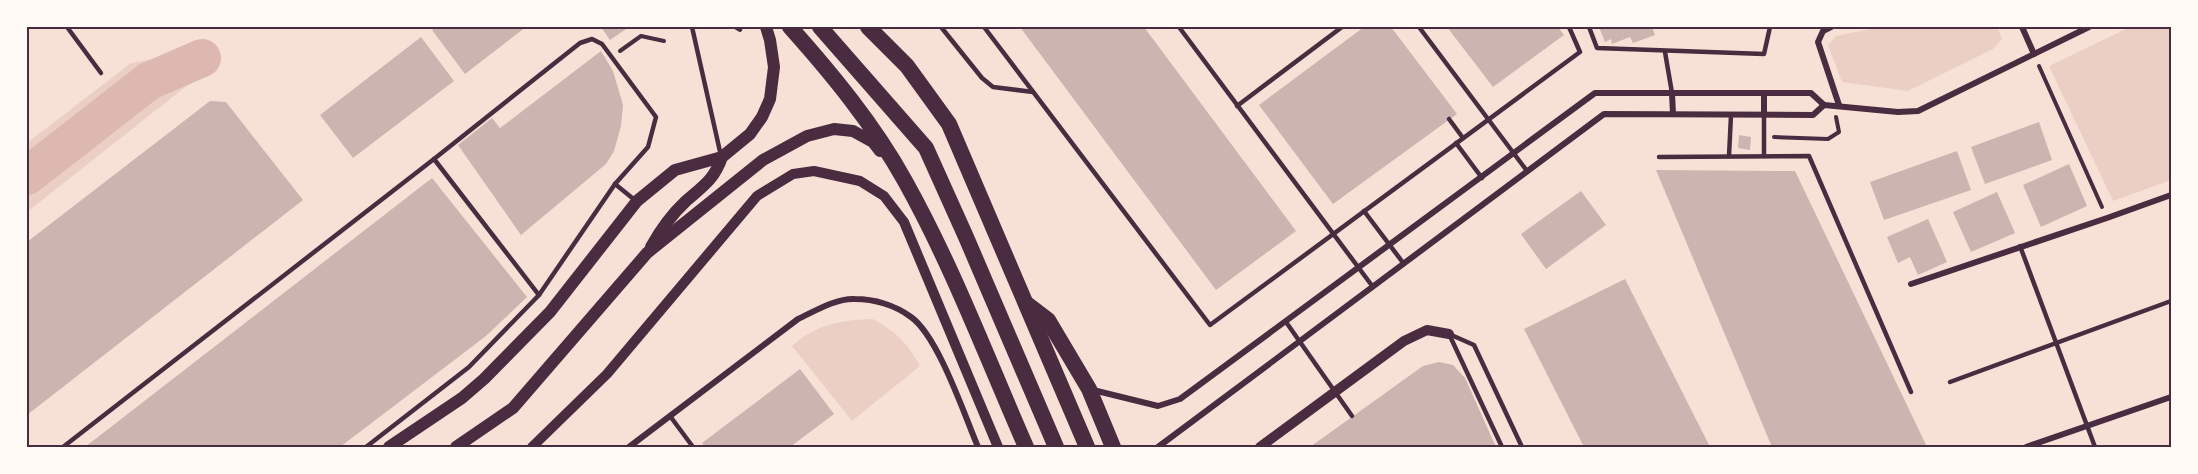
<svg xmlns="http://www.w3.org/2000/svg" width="2198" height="474" viewBox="0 0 2198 474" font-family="'PT Sans Narrow',sans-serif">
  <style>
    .green { fill: #ebcfc5 }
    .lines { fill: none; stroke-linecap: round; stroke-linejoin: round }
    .river { stroke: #dcb8b0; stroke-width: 38 }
    .building { fill: #ccb4b1 }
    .path { stroke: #4a2c40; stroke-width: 4 }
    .service { stroke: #4a2c40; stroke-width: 4.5 }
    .minor { stroke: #4a2c40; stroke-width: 6 }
    .tertiary { stroke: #4a2c40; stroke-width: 10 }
    .secondary { stroke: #4a2c40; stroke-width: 12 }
    .motorway { stroke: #4a2c40; stroke-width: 16 }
    .neatline { fill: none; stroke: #4a2c40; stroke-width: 2 }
  </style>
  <rect width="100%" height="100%" fill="#f7e1d7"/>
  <g class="green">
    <path d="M1880,27h117l5,12 -9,10 -85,42 -66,-9 -14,-37 8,-9z"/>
    <path d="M2130,27h41v153l-58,21 -64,-135z"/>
    <path d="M179,54l19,23 -171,135v-69l104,-80z"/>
    <path d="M873,319c25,14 33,23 47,47l-68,55 -60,-75c24,-22 50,-26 81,-27z"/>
  </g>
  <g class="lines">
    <path class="river" d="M27,176l122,-95 53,-23"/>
  </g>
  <g class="building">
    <path d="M436,27h90l-61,47 -33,-44z"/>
    <path d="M601,27h28l-19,13z"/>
    <path d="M1020,27h124l152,204 -80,59z"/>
    <path d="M1364,27h27l66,87 -124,90 -74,-99z"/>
    <path d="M1447,27h111l6,8 -71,52z"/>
    <path d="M1599,27h53l3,8 -22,8 -3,-6 -18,7 -1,-5 -6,3z"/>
    <path d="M421,37l33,44 -101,77 -33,-43z"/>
    <path d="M601,51l12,20 10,34 -2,21 -7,25 -8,13 -85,71 -63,-90 34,-27 8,10z"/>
    <path d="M210,101l16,1 77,98 -276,215v-173z"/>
    <path d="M2039,122l13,38 -67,24 -14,-37z"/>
    <path d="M1739,135l12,2 -1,13 -12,-2z"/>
    <path d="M1957,151l14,39 -87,30 -14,-38z"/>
    <path d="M2069,164l18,42 -46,21 -18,-42z"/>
    <path d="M1656,170l139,1 132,276h-155z"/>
    <path d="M432,178l95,119 -41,39 -146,111h-255z"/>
    <path d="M1581,191l25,34 -60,44 -25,-35z"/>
    <path d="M1997,192l18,41 -44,19 -18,-40z"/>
    <path d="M1928,219l19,43 -29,13 -8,-18 -12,6 -11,-26z"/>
    <path d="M1625,279l85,168h-126l-60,-118z"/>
    <path d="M1439,362l14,3 12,13 31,69h-186l113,-81z"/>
    <path d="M800,369l34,45 -44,33h-85l-3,-4z"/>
  </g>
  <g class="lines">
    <g class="path">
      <path d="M735,27l5,3 1,-3"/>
      <path d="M620,51l21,-15 23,5"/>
      <path d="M2039,66l63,141"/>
      <path d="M1774,137l54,2 11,-7 -3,-15"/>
    </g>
    <g class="service">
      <path d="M67,27l34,46"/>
      <path d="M692,27l29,129"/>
      <path d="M941,27l41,51 11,9 40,5"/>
      <path d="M984,27l226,298 370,-273 -11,-25"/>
      <path d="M1179,27l194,260"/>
      <path d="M1419,27l108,144"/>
      <path d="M1589,27l8,21 167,6 6,-27"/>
      <path d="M1665,52l7,41"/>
      <path d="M1237,106l105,-79"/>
      <path d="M1449,119l14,19"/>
      <path d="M1456,143l26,35"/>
      <path d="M1729,156l2,-41"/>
      <path d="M1764,156v-41"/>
      <path d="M1659,157l150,-1 102,236"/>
      <path d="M434,159l105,136"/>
      <path d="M615,184l21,17"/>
      <path d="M1364,211l40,53"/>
      <path d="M2020,246l75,201"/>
      <path d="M1286,322l66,94"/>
      <path d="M1449,334l25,11 48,102"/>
      <path d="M1449,334l53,113"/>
      <path d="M1950,382l221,-81"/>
      <path d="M670,416l23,31"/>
      <path d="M63,447l371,-288 146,-116 12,-4 10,5 54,73 -8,30 -33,37 -76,111 -70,72 -103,80"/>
    </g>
    <g class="minor">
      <path d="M1831,27l-8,4 -5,11 21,63"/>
      <path d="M2022,27l12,27"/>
      <path d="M1672,93l1,21"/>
      <path d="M1764,93v22"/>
      <path d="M1911,284l196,-66 64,-23"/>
      <path d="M1093,390l65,16 22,-7 415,-306h216l13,12"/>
      <path d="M629,447l169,-128c17,-8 38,-21 57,-20 19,0 40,6 56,18 27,19 53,97 67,130"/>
      <path d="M1158,447l446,-333 209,1 11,-10 74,7 20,-1 171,-84"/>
      <path d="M2026,447l145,-50"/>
    </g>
    <g class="tertiary">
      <path d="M532,447l75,-73 150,-178 36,-22 21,-3 46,10 24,15 20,26 94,225"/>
      <path d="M1260,447l144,-106 23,-11 22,4"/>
    </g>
    <g class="secondary">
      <path d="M651,247c10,-18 20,-32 35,-46 17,-15 28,-21 36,-44"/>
      <path d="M389,447l73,-49 22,-19 66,-67 87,-111 38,-31 47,-13 28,-23 12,-17 8,-18 4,-32 -4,-27 -4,-13"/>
      <path d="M456,447l57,-39 134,-155 116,-93 44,-24 27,-7 19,2 20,11 7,9"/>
    </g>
    <g class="motorway">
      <path d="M790,27c42,47 84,98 115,154 47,84 82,177 121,266"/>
      <path d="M820,27l106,121 40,89 90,210"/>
      <path d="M868,27l39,39 42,58 138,323"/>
      <path d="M1027,304l21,16 41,69 24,58"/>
    </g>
  </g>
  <rect width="2198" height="474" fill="none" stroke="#fffaf5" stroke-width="57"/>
  <rect x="28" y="28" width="2142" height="418" class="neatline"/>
</svg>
